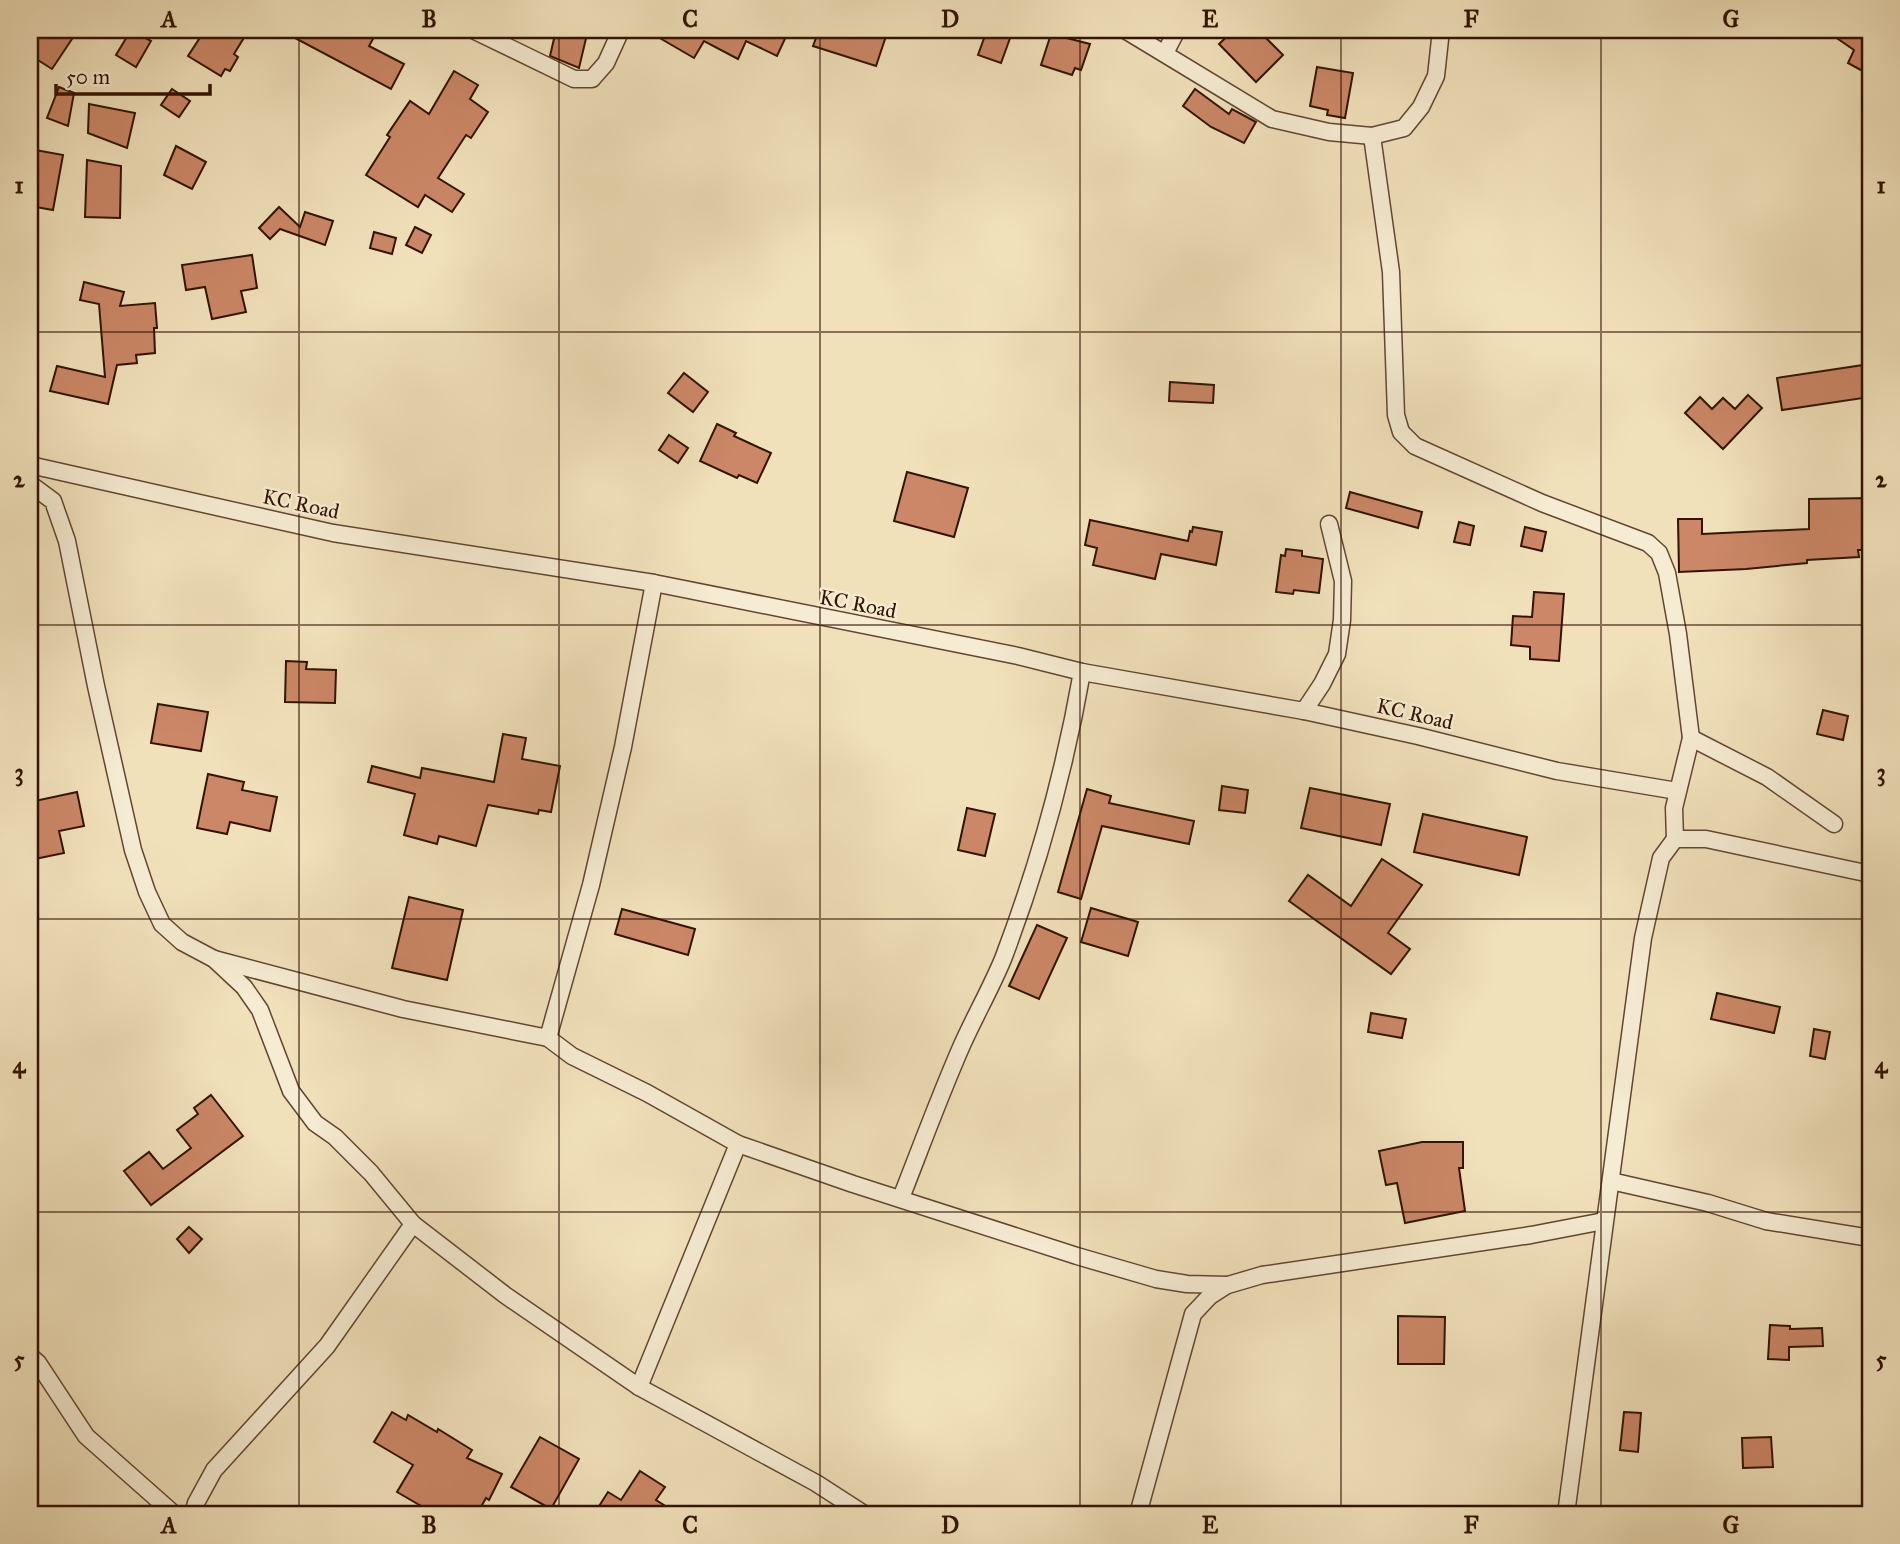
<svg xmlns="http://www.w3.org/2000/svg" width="1900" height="1544" viewBox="0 0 1900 1544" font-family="'IM FELL Great Primer',serif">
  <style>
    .building { fill: #cb8767; stroke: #321301; stroke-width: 2 }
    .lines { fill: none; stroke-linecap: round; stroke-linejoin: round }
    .minor-casing { stroke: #624630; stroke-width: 19 }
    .minor { stroke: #f6ecd3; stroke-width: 16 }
    .grid { fill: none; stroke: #321301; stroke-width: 2; stroke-opacity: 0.55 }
    .labels { text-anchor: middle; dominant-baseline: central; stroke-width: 5; stroke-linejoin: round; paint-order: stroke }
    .street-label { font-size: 21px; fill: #321301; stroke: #f6ecd3 }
    .neatline { fill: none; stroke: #321301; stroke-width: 2.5 }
    .grid-label { font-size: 23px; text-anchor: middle; font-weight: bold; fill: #321301 }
  </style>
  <rect width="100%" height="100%" fill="#f1e1bb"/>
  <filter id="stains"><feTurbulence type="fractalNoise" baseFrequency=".00286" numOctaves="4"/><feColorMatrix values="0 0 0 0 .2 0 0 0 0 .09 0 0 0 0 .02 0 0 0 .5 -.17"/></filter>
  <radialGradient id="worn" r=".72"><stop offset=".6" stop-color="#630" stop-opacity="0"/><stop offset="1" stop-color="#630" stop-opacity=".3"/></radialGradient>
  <g class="building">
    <path d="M30,30h48l-26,39 -22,-14z"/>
    <path d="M131,30l20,11 -15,26 -20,-12z"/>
    <path d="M205,30h30l10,6 -11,18 4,3 -8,14 -5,-2 -4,7 -33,-20z"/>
    <path d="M280,30h98l-9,16 35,18 -13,25z"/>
    <path d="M556,30h32l-9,38 -29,-12z"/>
    <path d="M646,30h143l-12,26 -31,-15 -8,18 -34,-18 -10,17z"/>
    <path d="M819,30h69l-12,36 -63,-20z"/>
    <path d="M987,30h26l-12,33 -23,-8z"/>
    <path d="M1234,30h24l25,25 -27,27 -37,-38z"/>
    <path d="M1825,30h45v45l-22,-12 6,-13z"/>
    <path d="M1051,34l39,10 -9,26 -6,-2 -3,7 -31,-10z"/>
    <path d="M1317,67l36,6 -8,45 -18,-3 1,-5 -18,-4z"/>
    <path d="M454,71l24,14 -8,14 18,13 -17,26 -5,-3 -28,43 26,16 -12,18 -27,-17 -7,12 -52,-32 24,-38 -3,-2 23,-34 19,13z"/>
    <path d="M59,87l15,6 -6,33 -21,-8z"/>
    <path d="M172,89l18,12 -11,16 -18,-12z"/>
    <path d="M1195,89l34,25 3,-5 24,13 -12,21 -33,-16 -28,-21z"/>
    <path d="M89,104l46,9 -8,35 -39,-15z"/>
    <path d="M176,146l30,16 -14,27 -28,-14z"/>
    <path d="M30,149l33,6 -10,55 -23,-4z"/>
    <path d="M87,160l34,6 -1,52 -35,-1z"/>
    <path d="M279,207l21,20 5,-15 28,9 -8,24 -45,-16 -10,10 -11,-11z"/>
    <path d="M415,227l16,8 -9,18 -16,-8z"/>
    <path d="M374,232l22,6 -4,16 -22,-6z"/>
    <path d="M252,255l5,33 -16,3 5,21 -34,7 -7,-32 -19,3 -4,-25z"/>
    <path d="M84,282l40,10 -4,14 35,-3 2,25h-3l1,25 -19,2 1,8 -20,2 -9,39 -58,-13 7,-25 48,11 -6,-73 -19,-4z"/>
    <path d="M1870,364v33l-88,13 -5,-32z"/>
    <path d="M684,373l24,19 -15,20 -25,-19z"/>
    <path d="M1170,382l44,3 -1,18 -44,-2z"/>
    <path d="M1748,395l14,13 -39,41 -38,-36 15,-16 12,12 11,-11 12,11z"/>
    <path d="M717,424l19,9 -2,3 37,17 -14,30 -18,-8 -2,3 -37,-17z"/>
    <path d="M669,435l19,13 -10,15 -19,-13z"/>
    <path d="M907,472l61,16 -14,49 -60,-16z"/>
    <path d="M1350,492l72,20 -4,16 -72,-20z"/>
    <path d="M1870,498v52h-12l1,7 -52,3v3l-61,6 -67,3 -1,-53h24v15l107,-5v-30z"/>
    <path d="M1090,520l98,21 2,-10 2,1 1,-5 29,5 -6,33 -55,-11 -6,25 -62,-14 4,-17 -12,-3z"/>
    <path d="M1459,522l15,4 -4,19 -16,-3z"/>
    <path d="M1525,527l21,5 -4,19 -21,-5z"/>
    <path d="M1286,549l16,2v5l21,3 -4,34 -25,-3 -1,4 -17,-2 5,-37 4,1z"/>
    <path d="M1534,592l30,2 -5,67 -29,-2v-12l-19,-2 2,-29 19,1z"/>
    <path d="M286,661l21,1 -1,7 30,1 -1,33 -50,-1z"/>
    <path d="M158,704l50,8 -7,39 -50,-8z"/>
    <path d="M1823,710l25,6 -5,24 -26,-6z"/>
    <path d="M503,734l23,4 -4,21 38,7 -9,46 -12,-2 -1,4 -50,-9 -12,41 -37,-10 -2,8 -33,-9 11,-41 -47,-12 4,-16 48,12 2,-10 72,14z"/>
    <path d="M208,774l36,8 -2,8 35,7 -7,34 -40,-9 -3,12 -30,-6z"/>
    <path d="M1222,786l26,4 -3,23 -26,-3z"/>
    <path d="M1310,788l80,16 -9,41 -80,-17z"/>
    <path d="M1087,789l24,7 -2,7 85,18 -5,23 -87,-18 -21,73 -23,-7z"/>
    <path d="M77,792l7,34 -25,5 5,22 -34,7v-58z"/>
    <path d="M967,808l28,6 -10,42 -27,-6z"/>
    <path d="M1423,814l104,23 -8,38 -105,-23z"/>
    <path d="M1382,859l40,26 -34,48 22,16 -19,25 -102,-73 19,-26 43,31z"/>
    <path d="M409,897l54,13 -16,70 -55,-12z"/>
    <path d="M1091,908l47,14 -10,34 -47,-14z"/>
    <path d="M622,909l73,20 -7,26 -73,-21z"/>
    <path d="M1037,925l30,13 -28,61 -30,-13z"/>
    <path d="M1717,993l63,14 -6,26 -63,-14z"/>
    <path d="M1371,1013l35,6 -4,19 -34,-6z"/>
    <path d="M1814,1029l16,3 -5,27 -15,-3z"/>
    <path d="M211,1095l32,41 -92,69 -27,-34 25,-19 14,17 28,-21 -14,-18 21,-16 -4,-6z"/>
    <path d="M1422,1142h41v26h-4l6,43 -60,12 -8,-40 -11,2 -7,-34z"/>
    <path d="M189,1227l13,12 -13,14 -12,-14z"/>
    <path d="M1398,1316l47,1 -1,47h-46z"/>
    <path d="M1770,1325l20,1v3l32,-1 1,18 -34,1v13l-21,-1z"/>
    <path d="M392,1412l14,8 2,-5 29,17 1,-3 34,21 -5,8 35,16 -13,26 -3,-2 -9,16h-42l-38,-22 16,-27 -39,-23z"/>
    <path d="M1624,1412l17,1 -3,39 -18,-2z"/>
    <path d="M540,1437l39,22 -28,50 -40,-22z"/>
    <path d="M1771,1437l2,30 -30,1 -1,-30z"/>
    <path d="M640,1471l25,16 -9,13 22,14h-84l14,-22 13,8z"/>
  </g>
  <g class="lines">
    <defs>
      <g id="minor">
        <path d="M473,30l101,49h18l14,-16 15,-33"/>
        <path d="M1125,30l147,89 57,13 43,4 32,-8 17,-21 15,-31 5,-46"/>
        <path d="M1165,53l12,-23"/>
        <path d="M1372,136l19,136 5,143 5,17 14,14 127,57 106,40 11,10 8,20 11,61 13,104 -17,70 1,31"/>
        <path d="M30,465l303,68 321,50 364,73 64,16 222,39 114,25 139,35 120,20"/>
        <path d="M30,484l23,17 14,40 29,145 37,164 14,42 15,32 20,18 32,17 30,28 16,23 31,81 24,32 20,14 36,36 42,51 92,71 134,92 177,96 48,31"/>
        <path d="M1304,711l18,-27 15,-30 5,-34 1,-39 -14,-57"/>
        <path d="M1691,738l76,39 67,47"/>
        <path d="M214,959l189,50 145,29 24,18 75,37 91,51 115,40 224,72 79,23 31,5 41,1 34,-10 269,-40 73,-14"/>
        <path d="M548,1038l43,-153 32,-138 31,-164"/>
        <path d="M1611,1181l97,22 58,18 104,17"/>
        <path d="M901,1198c20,-51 39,-103 61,-153 13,-29 29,-57 41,-86 35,-92 62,-190 79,-287"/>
        <path d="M30,1356l8,7 48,73 88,78"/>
        <path d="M639,1387l99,-243"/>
        <path d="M193,1514l3,-11 18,-33 113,-124 86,-122"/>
        <path d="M1138,1514l55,-200 17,-18 17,-11"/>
        <path d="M1566,1514l77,-576 18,-80 14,-19h31l164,35"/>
      </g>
    </defs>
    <use href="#minor" class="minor-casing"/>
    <use href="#minor" class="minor"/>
  </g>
  <path class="grid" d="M299,30v1484M559,30v1484M820,30v1484M1080,30v1484M1341,30v1484M1601,30v1484M30,332h1840M30,625h1840M30,919h1840M30,1212h1840"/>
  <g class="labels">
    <g class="street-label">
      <text transform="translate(301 504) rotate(12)">KC Road</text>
      <text transform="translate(858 604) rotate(11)">KC Road</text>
      <text transform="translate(1415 714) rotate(13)">KC Road</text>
    </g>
  </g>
  <rect width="1900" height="1544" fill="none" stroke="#f1e1bb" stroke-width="77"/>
  <path d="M56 84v10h154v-10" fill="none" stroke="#321301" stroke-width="3.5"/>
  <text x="66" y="84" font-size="21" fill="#321301" stroke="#f6ecd3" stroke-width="5" paint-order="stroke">50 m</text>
  <rect x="38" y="38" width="1824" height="1468" class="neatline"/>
  <g class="grid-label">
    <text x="169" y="27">A</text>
    <text x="429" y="27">B</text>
    <text x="690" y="27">C</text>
    <text x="950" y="27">D</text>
    <text x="1210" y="27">E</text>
    <text x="1471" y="27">F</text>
    <text x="1731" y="27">G</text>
    <text x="19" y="193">1</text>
    <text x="1881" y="193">1</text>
    <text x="19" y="487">2</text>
    <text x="1881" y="487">2</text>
    <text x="19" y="780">3</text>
    <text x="1881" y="780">3</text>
    <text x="19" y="1073">4</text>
    <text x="1881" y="1073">4</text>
    <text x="19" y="1367">5</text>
    <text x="1881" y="1367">5</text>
    <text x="169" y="1533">A</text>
    <text x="429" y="1533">B</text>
    <text x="690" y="1533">C</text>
    <text x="950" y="1533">D</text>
    <text x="1210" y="1533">E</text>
    <text x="1471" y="1533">F</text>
    <text x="1731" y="1533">G</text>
  </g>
  <rect width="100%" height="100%" filter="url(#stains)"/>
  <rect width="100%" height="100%" fill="url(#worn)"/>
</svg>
